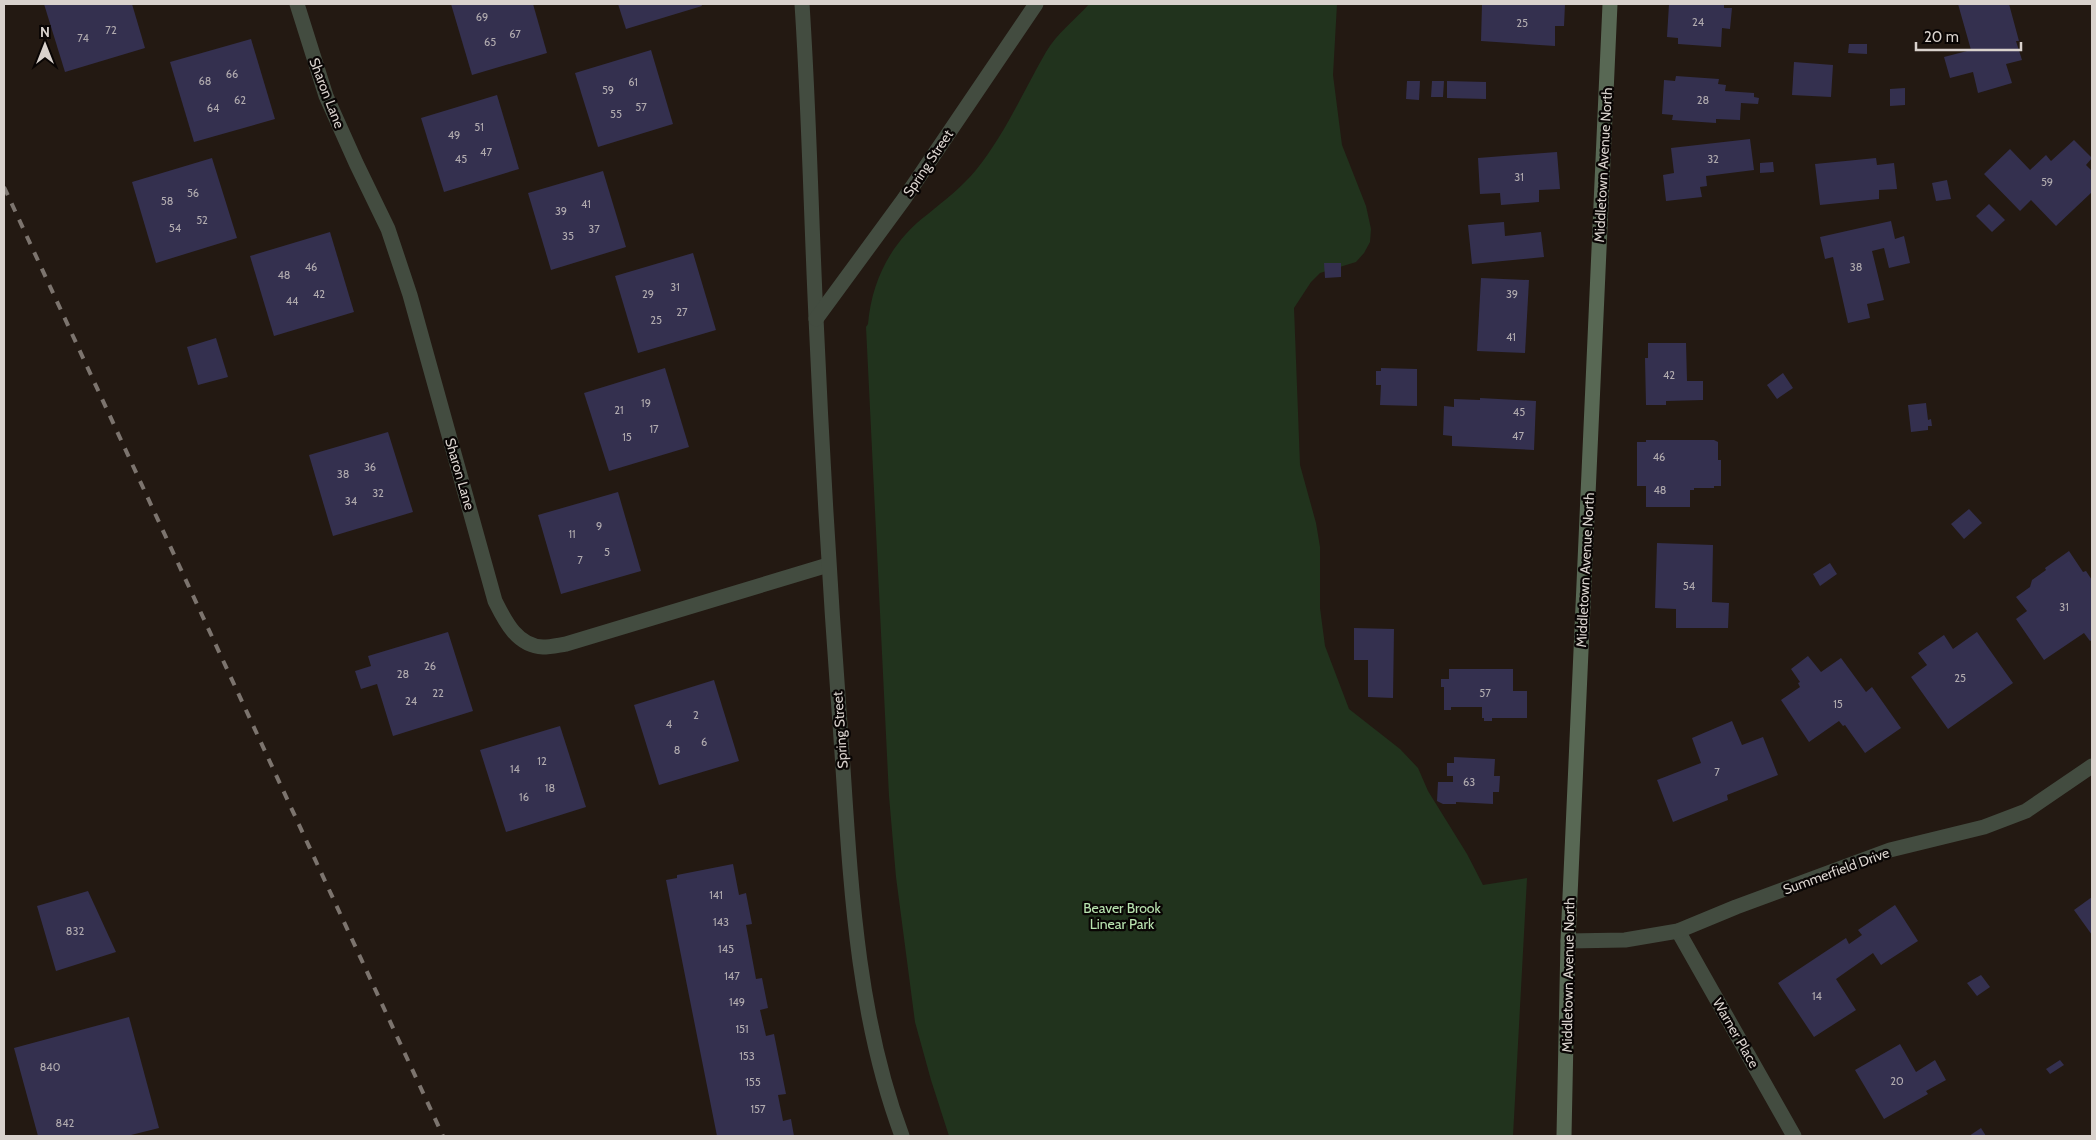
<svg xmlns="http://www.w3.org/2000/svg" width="2096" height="1140" viewBox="0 0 2096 1140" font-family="Cabin,sans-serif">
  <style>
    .green { fill: #21331d }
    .building { fill: #34304f }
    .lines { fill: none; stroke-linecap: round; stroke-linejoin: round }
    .street { stroke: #434c40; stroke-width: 15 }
    .secondary { stroke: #586854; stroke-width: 15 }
    .rail { stroke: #7c746e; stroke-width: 4; stroke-dasharray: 9 9; stroke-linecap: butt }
    .labels { text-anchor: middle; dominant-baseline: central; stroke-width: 4.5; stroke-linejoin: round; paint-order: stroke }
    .number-label { font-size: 11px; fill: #b0aaae }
    .street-label { font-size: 14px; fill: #d9d2cd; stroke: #090504 }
    .park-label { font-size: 14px; fill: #b9e4b0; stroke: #090504 }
  </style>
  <rect width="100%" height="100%" fill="#231912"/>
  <path class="green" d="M1089,4h248l-4,71 6,47 3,23 24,61 5,23 -1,13 -6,11 -8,9 -36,11 -9,9 -17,26 6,157 16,58 4,24v61l5,38 24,63 51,40 18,19 10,23 39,63 16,31 44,-7 -14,258h-564l-18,-56 -16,-58 -19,-145 -7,-81 -23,-469 2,-3c4,-45 24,-83 60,-110 17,-14 34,-27 48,-44 29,-36 47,-78 70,-118 11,-19 29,-32 43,-48z"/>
  <g class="building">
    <path d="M44,4h88l13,44 -80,24z"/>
    <path d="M451,4h82l14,49 -75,22z"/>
    <path d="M618,4h83l1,2 -76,23z"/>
    <path d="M1482,4h83l-1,22h-9v20l-74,-5z"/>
    <path d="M1669,4h55v4h8l-2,21 -8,-1 -1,19 -43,-3v-6l-11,-1z"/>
    <path d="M1958,4h51l10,37h-3l6,19 -16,4 6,19 -34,10 -5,-21 -23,6 -6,-21 27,-7z"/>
    <path d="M251,39l24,80 -81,23 -24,-80z"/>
    <path d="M1849,44h18v10l-19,-1z"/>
    <path d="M651,50l22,74 -75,23 -23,-74z"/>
    <path d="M1794,62l39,3 -2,32 -39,-2z"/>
    <path d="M1676,76l43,3 -1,5 8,1 -1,6 29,2v4l5,1 -1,6 -17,-1 -1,17 -24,-1v4l-44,-3 1,-5 -11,-1 2,-34 11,1z"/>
    <path d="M1407,81h13l-1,19 -13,-1z"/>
    <path d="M1432,81h12l-1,16h-12z"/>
    <path d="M1447,81l39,1v17l-39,-1z"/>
    <path d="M1905,88v17l-15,1v-17z"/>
    <path d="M497,95l22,74 -75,23 -23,-74z"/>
    <path d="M1750,139l4,31 -48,6 1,10 -7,1 2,10 -36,4 -3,-26 11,-2 -3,-25z"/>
    <path d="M2074,140l18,18 -6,7 6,6v21l-36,34 -25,-26 -11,11 -36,-37 26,-25 20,21 16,-15 5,6z"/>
    <path d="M1557,152l3,37 -21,1v12l-38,3 -1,-12 -20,1 -2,-36z"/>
    <path d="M212,158l25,80 -81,25 -24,-81z"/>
    <path d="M1876,158l1,7 17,-2 3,26 -18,1v9l-59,6 -5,-41z"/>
    <path d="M1773,162l1,10 -14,1v-10z"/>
    <path d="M603,171l23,76 -75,23 -23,-77z"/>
    <path d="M1947,180l4,19 -15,2 -4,-18z"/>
    <path d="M1989,204l16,16 -13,12 -16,-16z"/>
    <path d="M1891,221l4,18 9,-3 6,27 -21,5 -5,-20 -12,3 12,49 -17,4 3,14 -22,5 -15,-66 -8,2 -5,-22z"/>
    <path d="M1504,222l1,14 36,-4 3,25 -72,7 -4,-39z"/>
    <path d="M330,232l24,80 -80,24 -24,-80z"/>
    <path d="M693,253l23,77 -78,23 -23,-77z"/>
    <path d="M1324,263h17v14l-16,1z"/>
    <path d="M1481,278l48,2 -4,73 -48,-2z"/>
    <path d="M216,338l12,39 -30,8 -11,-38z"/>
    <path d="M1648,343h38l1,38h16v19l-37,1v4h-20l-1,-47h3z"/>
    <path d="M665,368l24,79 -80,24 -25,-78z"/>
    <path d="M1381,368l36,1v37l-37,-1 1,-20h-5v-14h5z"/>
    <path d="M1783,373l10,15 -16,11 -10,-14z"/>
    <path d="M1480,398l56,3 -2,49 -82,-4v-10l-9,-1 1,-29 10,1v-8l26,1z"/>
    <path d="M1926,403l2,17 3,-1 1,7h-4v4l-17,2 -3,-27z"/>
    <path d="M388,432l25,80 -80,24 -24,-81z"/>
    <path d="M1646,440h68l4,2v18h3v26h-7v2h-20v2h-4v17h-44v-21h-9v-44h9z"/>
    <path d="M618,492l23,79 -80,23 -23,-79z"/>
    <path d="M1969,509l13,14 -18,16 -13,-15z"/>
    <path d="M1657,543l56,2 -1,57 17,1 -1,25h-52v-19l-21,-1z"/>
    <path d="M2069,551l14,21 3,-1 6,9v60l-2,1 -6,-8 -40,27 -28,-41 11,-8 -11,-14 14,-10 2,-7 14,-10 -1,-2z"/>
    <path d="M1830,563l7,11 -17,12 -7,-12z"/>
    <path d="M1354,628l40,1 -1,69 -25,-1v-37h-14z"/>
    <path d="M448,632l25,79 -80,25 -16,-52 -16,5 -6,-18 16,-5 -3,-10z"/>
    <path d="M1977,632l36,51 -65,46 -37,-52 16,-12 -9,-12 26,-18 9,14z"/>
    <path d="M1808,656l13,16 20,-14 25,34 6,-5 29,41 -36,25 -20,-28 -2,1 -4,-5 -30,21 -28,-42 19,-13 -2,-4 2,-1 -9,-13z"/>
    <path d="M1449,669h64v22h14v27h-35v3h-8v-3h-2v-11h-31v3h-7v-23h-3v-8h8z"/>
    <path d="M714,680l25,81 -80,24 -25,-80z"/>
    <path d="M1732,721l10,24 21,-8 15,38 -51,20 1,5 -55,22 -16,-42 44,-17 -9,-25z"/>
    <path d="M560,726l26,81 -80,25 -26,-82z"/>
    <path d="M1454,757l41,2 -1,17h6l-1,16h-6v12l-37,-2v2h-13l-6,-3 1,-19h15v-6h-6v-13h7z"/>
    <path d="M733,864l6,31 7,-2 6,31 -6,1 10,54 6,-1 6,30 -8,2 6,26 8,-2 12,60 -8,1 5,26 8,-2 3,17h-77l-51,-256 11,-2v-3z"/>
    <path d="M88,891l28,61 -60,19 -19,-65z"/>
    <path d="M2092,897v38l-18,-25z"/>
    <path d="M1895,905l23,36 -37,24 -8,-12 -37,26 20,31 -42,27 -36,-54 68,-45 3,6 13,-9 -4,-5z"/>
    <path d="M1981,975l9,12 -13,9 -10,-13z"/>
    <path d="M129,1017l30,111 -32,8h-89l-24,-88z"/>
    <path d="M1900,1044l16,28 19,-12 11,20 -20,11 2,3 -44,25 -29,-49z"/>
    <path d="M2060,1060l4,5 -14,9 -4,-5z"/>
    <path d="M1981,1128l5,8h-17z"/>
  </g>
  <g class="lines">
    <g class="street">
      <path d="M297,4l29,92 30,67 32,66 22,66 85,306c10,20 22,45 48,46 7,0 16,-2 23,-3l262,-79"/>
      <path d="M802,4c7,105 9,210 14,314 6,136 14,271 24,406 10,139 13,281 62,412"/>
      <path d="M816,319l88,-120 132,-195"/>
      <path d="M1678,931l116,205"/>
      <path d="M1568,941l57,-1 53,-9 58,-24 154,-57 94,-23 42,-16 66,-45"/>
    </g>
    <path class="secondary" d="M1564,1136l4,-195 42,-937"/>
    <path class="rail" d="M4,187l439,949"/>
  </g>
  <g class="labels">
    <g class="number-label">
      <text x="482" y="17">69</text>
      <text x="1698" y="22">24</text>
      <text x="1522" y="23">25</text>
      <text x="111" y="30">72</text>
      <text x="515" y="34">67</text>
      <text x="83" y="38">74</text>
      <text x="490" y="42">65</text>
      <text x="232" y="74">66</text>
      <text x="205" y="81">68</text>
      <text x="633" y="82">61</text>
      <text x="608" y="90">59</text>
      <text x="240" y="100">62</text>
      <text x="1703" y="100">28</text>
      <text x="641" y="107">57</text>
      <text x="213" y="108">64</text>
      <text x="616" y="114">55</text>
      <text x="479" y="127">51</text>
      <text x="454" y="135">49</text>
      <text x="486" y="152">47</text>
      <text x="461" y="159">45</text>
      <text x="1713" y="159">32</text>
      <text x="1519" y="177">31</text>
      <text x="2047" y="182">59</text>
      <text x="193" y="193">56</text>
      <text x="167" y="201">58</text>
      <text x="586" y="204">41</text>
      <text x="561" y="211">39</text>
      <text x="202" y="220">52</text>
      <text x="175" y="228">54</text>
      <text x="594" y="229">37</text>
      <text x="568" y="236">35</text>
      <text x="311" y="267">46</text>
      <text x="1856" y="267">38</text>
      <text x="284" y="275">48</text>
      <text x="675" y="287">31</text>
      <text x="319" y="294">42</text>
      <text x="648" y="294">29</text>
      <text x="1512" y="294">39</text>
      <text x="292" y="301">44</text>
      <text x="682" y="312">27</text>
      <text x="656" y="320">25</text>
      <text x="1511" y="337">41</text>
      <text x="1669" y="375">42</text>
      <text x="646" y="403">19</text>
      <text x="619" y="410">21</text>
      <text x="1519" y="412">45</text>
      <text x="654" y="429">17</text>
      <text x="1518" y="436">47</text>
      <text x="627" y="437">15</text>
      <text x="1659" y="457">46</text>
      <text x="370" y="467">36</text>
      <text x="343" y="474">38</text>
      <text x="1660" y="490">48</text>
      <text x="378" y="493">32</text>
      <text x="351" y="501">34</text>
      <text x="599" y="526">9</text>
      <text x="572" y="534">11</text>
      <text x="607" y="552">5</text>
      <text x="580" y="560">7</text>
      <text x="1689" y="586">54</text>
      <text x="2064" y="607">31</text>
      <text x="430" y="666">26</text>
      <text x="403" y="674">28</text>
      <text x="1960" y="678">25</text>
      <text x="438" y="693">22</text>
      <text x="1485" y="693">57</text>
      <text x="411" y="701">24</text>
      <text x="1838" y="704">15</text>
      <text x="696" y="715">2</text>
      <text x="669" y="724">4</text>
      <text x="704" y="742">6</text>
      <text x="677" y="750">8</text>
      <text x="542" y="761">12</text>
      <text x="515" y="769">14</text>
      <text x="1717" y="772">7</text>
      <text x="1469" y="782">63</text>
      <text x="550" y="788">18</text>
      <text x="524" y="797">16</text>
      <text x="716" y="895">141</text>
      <text x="721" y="922">143</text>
      <text x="75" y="931">832</text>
      <text x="726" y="949">145</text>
      <text x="732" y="976">147</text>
      <text x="1817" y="996">14</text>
      <text x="737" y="1002">149</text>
      <text x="742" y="1029">151</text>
      <text x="747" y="1056">153</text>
      <text x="50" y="1067">840</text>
      <text x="1897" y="1081">20</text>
      <text x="753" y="1082">155</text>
      <text x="758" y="1109">157</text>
      <text x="65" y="1123">842</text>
    </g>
    <g class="street-label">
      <text transform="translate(327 93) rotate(69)">Sharon Lane</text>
      <text transform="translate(928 163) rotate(-56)">Spring Street</text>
      <text transform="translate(1603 165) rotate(-87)">Middletown Avenue North</text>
      <text transform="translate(460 474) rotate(74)">Sharon Lane</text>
      <text transform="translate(1585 570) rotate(-87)">Middletown Avenue North</text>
      <text transform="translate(840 730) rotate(-94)">Spring Street</text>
      <text transform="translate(1836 871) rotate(-20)">Summerfield Drive</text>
      <text transform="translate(1568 975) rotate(-89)">Middletown Avenue North</text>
      <text transform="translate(1736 1033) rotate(60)">Warner Place</text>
    </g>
    <g class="park-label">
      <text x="1122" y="908">Beaver Brook<tspan x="1122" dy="16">Linear Park</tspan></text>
    </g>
  </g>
  <rect width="2096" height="1140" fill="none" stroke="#d9d2cd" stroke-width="10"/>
  <g transform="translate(45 45)" stroke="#090504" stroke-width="4" paint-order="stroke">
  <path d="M0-4L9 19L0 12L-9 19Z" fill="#d9d2cd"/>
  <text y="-8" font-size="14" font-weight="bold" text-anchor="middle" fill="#d9d2cd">N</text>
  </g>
  <path d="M1916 42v8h105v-8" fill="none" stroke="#d9d2cd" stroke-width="2.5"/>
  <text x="1924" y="42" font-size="15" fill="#d9d2cd" stroke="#090504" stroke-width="4" paint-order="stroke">20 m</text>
</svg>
